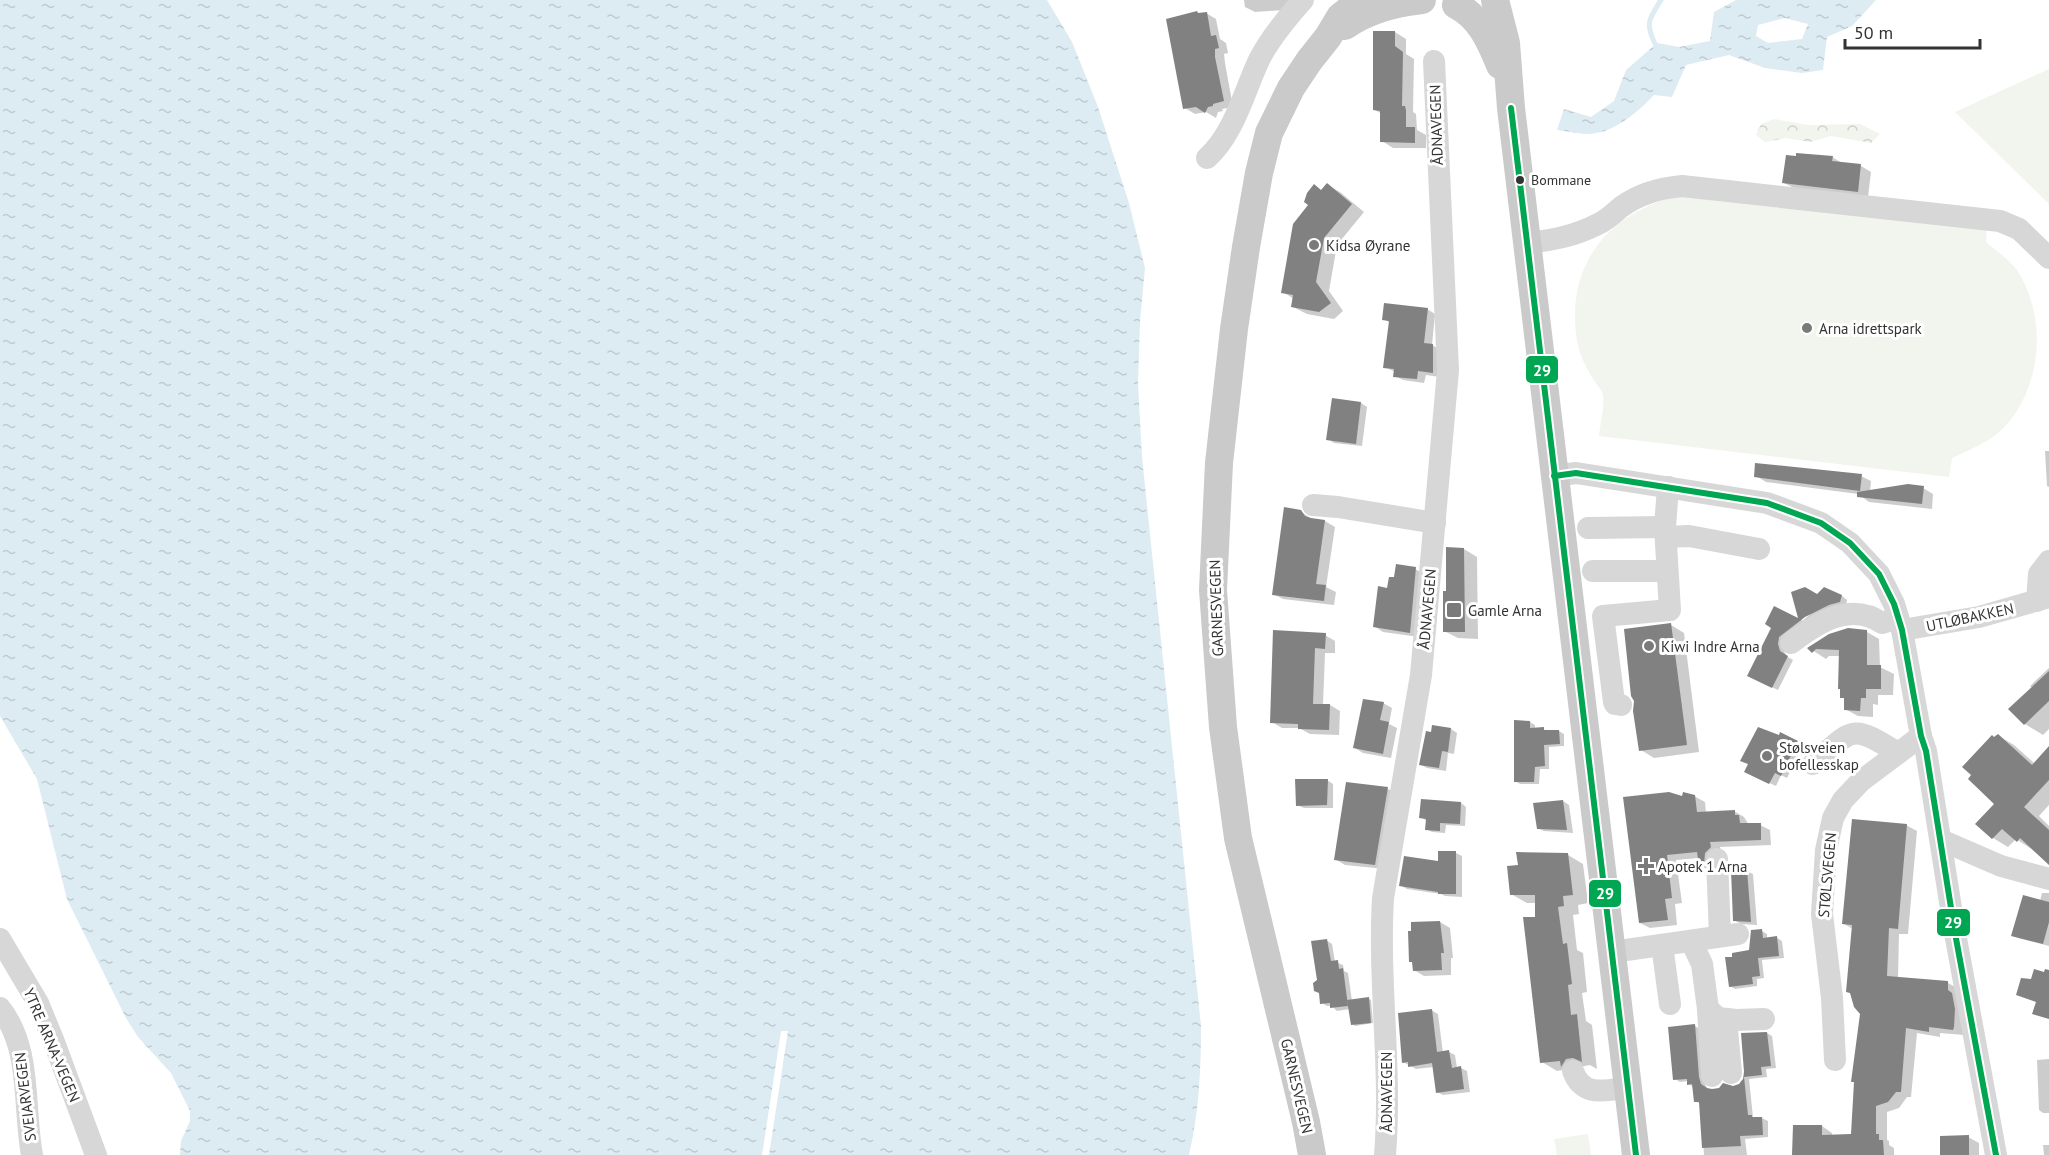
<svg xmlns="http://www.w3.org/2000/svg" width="2049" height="1155" viewBox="0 0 2049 1155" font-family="'PT Sans',sans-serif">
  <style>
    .grass { fill: #f1f5ed }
    .park { fill: url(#park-crowns) }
    .water { fill: url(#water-ripples); fill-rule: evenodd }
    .pier { fill: #fff }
    .shadow { fill: #0003; fill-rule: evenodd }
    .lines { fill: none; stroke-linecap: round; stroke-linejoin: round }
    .stream { stroke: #ddebf3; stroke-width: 5 }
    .building { fill: #818181 }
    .minor { stroke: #d7d7d7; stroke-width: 22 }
    .major { stroke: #cacaca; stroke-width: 28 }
    .bus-1-casing { stroke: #fff; stroke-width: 10 }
    .bus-1 { stroke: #00a651; stroke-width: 6 }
    .bus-dot { fill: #333; stroke: #fff; stroke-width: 2 }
    .poi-dot { fill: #7a7a7a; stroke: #fff; stroke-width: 2 }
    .labels { text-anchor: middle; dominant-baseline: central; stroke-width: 6; stroke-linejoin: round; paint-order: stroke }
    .bus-label { font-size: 14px; fill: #333; stroke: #fff; text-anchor: start }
    .street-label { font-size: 15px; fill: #333; stroke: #fff }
    .poi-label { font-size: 15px; fill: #333; stroke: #fff; text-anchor: start }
    .line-badge { stroke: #fff; stroke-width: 2 }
    .badge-label { font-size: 16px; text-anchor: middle; font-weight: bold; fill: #fff }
  </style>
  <defs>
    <pattern id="park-crowns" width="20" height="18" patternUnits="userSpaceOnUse" patternTransform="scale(1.5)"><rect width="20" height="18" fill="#f1f5ed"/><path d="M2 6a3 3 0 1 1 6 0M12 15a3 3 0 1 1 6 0" fill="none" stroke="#cfd2cc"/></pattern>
    <pattern id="water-ripples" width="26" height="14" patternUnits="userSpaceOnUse" patternTransform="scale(1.5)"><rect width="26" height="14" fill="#ddebf3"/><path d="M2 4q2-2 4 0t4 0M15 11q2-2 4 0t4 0" fill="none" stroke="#becad1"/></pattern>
  </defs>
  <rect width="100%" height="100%" fill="#fff"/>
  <g class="grass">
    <path d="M2049,69v135l-94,-92z"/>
    <path d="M1677,196l310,31 -1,15c11,9 22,17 31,28 32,49 25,125 -20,164 -13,10 -30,17 -45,24l-3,19 -350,-41c1,-11 6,-31 4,-41 -1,-5 -7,-11 -10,-16 -6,-10 -12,-21 -15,-33 -15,-76 26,-131 99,-150z"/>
    <path d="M1588,1134l3,21h-34l-3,-16z"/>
  </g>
  <path class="park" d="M1774,119l34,6 52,-1 20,10 -9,9 -40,-7 -21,6 -24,-4 -21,4 -9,-7 5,-11z"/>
  <g class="water">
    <path d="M0,0h1047l25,42 26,65 31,96 16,65 -5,53 -2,63 4,73 59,569c0,44 -2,86 -12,129h-1009l1,-14 9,-20v-10l-19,-38 -33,-36 -12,-19 -59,-119 -30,-120 -37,-63z"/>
    <path d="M1736,0h140l-24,26 -25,11 -4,33 -21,3 -37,-5 -36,-13 -43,10 -14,32 -18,-2c-17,18 -42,40 -69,39 -9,-1 -19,-3 -28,-4l7,-21 27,8 23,-16 12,-31 31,-27 22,4 31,-6 4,-29zM1785,18l23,6 -6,15 -34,4 -12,-7 2,-11z"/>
  </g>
  <path class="pier" d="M781,1031h7l-19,124h-7z"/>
  <g class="shadow">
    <path d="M1244,0h49l-9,10 -29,2 -10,-5z"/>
    <path d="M1197,12l3,2 6,-1 10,6 4,20 6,4 2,10 -4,1 1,9 8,44 -11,2 1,2 -5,1 -2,6 -10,-6 -11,2 -10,-6z"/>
    <path d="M1395,32l11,7v15l8,5 -1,53 3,2 1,16 9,5v13h-33l-11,-7v-27l-7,-4z"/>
    <path d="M1832,157l10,6 19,3 10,6 -3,25 -74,-9 -10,-5z"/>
    <path d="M1327,185l13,7 24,20 -27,33 -8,46 14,20 -9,8 -27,-5 -14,-7 1,-8 -11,-7 27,-87z"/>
    <path d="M1427,309l8,5 -3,31 9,5 -1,27 -14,-2 -2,8 -21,-3 -8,-4v-4l-10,-5 5,-44 -6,-4z"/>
    <path d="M1361,403l6,4 -5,39 -28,-3 -6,-4z"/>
    <path d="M2045,451h4v36l-2,-1z"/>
    <path d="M1756,476h105l10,5 -1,11 53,-4 10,6 -1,15 -63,-7 -11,-8 -92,-12z"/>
    <path d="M1300,511l13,9 12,1 10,6 -9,60 10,5 -2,13 -51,-6 -10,-5z"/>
    <path d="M1464,549l13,8 1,82 -20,-1 -14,-7 3,-39z"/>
    <path d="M1415,569l9,5 -5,63 -36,-5 -9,-6 14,-37z"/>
    <path d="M1793,593l49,3 5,4 -1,5 -63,43 3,8 7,4 -15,30 -23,-11 18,-52 2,-19 25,13zM1812,613l-10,8v-4z"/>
    <path d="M1671,625l13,8 15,119 -45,6 -13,-8 -6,-50z"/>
    <path d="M1275,632l50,3 10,6v12h-10l-2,52h7l10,6 -1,24 -29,-1 -11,-6h-17l-10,-6z"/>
    <path d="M1867,632l12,7 1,28 14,7 -1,21h-15v10l-5,-1v13l-15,-1 -13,-7 1,-10 -4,-2 -2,-41h-11l-3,3 -17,-11z"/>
    <path d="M2049,668v61l-6,6 -18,-11 7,-36 -2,-2z"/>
    <path d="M1383,703l9,5 -3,16 8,4 -6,30 -28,-5 -8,-5z"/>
    <path d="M1530,722l5,3v4l24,2 5,3v12l-15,1v22h-9l-1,15h-19l-5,-3z"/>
    <path d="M1451,729l6,4 -3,21 -6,-1 -2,18 -19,-3 -6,-3z"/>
    <path d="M1999,736l15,9 21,19 14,-16v57l-10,11 10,10v37l-16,-13 -17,-11 -8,8 -15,-9 -15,-14 18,-20 -1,-65z"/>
    <path d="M1797,742l6,4 -16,32 -6,-3 -5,11 -24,-11z"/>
    <path d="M1327,780l6,4v24h-29l-7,-3z"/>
    <path d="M1388,789l10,5 -13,75 -40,-4 -10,-6z"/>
    <path d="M1694,796l11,6 1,11 28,-2 10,6 5,8h11l10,5 1,15 -51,2 1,6 -11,18 -10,-6v-7l-24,2 6,43 -7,1 2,21 -27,3 -10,-5 43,-125z"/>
    <path d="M1563,801l6,4 4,28 -29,-2 -6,-3z"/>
    <path d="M1461,803l5,4 -1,19 -19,-1 -1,8 -13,-1 -6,-3 1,-8 -6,-4z"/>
    <path d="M1906,825l11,6 -9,103h-9l-1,44 50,5 11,6 5,46 -24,-2v4l-23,-4 -6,64h-4l-8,11 -12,4v28l2,1v4l5,3v7h-100l28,-29 10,7v3h21l2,-53 -3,-2 9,-67 -9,-20 -5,-3 6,-62 -9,-5z"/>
    <path d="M1456,853l6,3v41l-17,-1 -4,-2 -34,-5 -7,-4z"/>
    <path d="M1568,855l15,9 5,39 -10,2 1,9 -6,1 4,35 6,3 4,39 -5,1 4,28 6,4 5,44 -7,-4 -33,6 -15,-9 -6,-159h-9l-16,-9z"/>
    <path d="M1747,871l6,3 4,51 -16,-1 -7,-4z"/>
    <path d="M2042,893h7v53l-31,-8 -6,-3 28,-34z"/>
    <path d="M1440,922l10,6 3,30h-2v17l-27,1 -10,-6z"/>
    <path d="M1762,931l5,3v5l10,-1 5,3 2,17 -22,2 2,18 -7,1v7l-22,3 -5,-3z"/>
    <path d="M1326,940l6,4 3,18 8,3 1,6 4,2 4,28 17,-2 2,1 2,23 -18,3 -2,-2 -3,-15 -13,2 -5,-5h-5l-5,-3 -4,-23z"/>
    <path d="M1431,1010l7,4 5,39 6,-1 6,3 2,13h4l6,3 3,21 -27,3 -6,-3 -3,-25 -18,2 -13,-7z"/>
    <path d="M1695,1026l5,3 4,53 4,8 25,-2 7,-3 27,-52 5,3 4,32 -10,1 1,8 -18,2 4,38 9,1 6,3v16l-23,2 2,16h-43l-3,-51 -6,-3 -1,-14 -6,-3v-3l-8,1 -5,-3z"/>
    <path d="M2049,1059v54h-6l-4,-3 -2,-50z"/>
    <path d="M1968,1137l11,6v12h-37z"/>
    <path d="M2043,1145h6v10h-5z"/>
  </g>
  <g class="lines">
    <path class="stream" d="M1655,44c-10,-21 -6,-25 6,-44"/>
  </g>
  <g class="building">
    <path d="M1197,11l1,2 9,-1 4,24 5,-1 3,13 -4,1v8l9,44 -11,3v2l-5,1 -3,6 -9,-6 -13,2 -17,-90z"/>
    <path d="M1373,31h22v15l8,6 -1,54h3l1,4v17h9v16l-35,-1v-31l-7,-1z"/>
    <path d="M1796,153l37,3 -1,5 29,3 -3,28 -76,-9 4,-28 10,1z"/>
    <path d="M1327,183l25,21 -28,34 -8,44 15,21 -12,9 -28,-5 2,-12 -12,-2 12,-69 15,-19 -4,-3 3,-9 7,-9 7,6z"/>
    <path d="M1384,303l44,5 -4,35 9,1v29l-15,-2 -1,8 -24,-2 1,-8 -11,-1 6,-47 -7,-1z"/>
    <path d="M1332,398l29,4 -5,42 -30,-4z"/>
    <path d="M1755,463l107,11 -2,17 -106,-14z"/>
    <path d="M1908,484l16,2 -2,18 -65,-7v-5z"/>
    <path d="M1284,507l17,3 4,6 6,2 14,2 -9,64 10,1 -2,16 -52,-6z"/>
    <path d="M1446,547l18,1 1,84h-22v-41h3z"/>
    <path d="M1396,564l20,3 -6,66 -37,-6 5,-41 9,2 2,-11h5z"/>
    <path d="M1805,587l12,7 7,-7 18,8 -2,7 -11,3 -24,12 -26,20 -1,7 2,7 8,5 -16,32 -25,-12 24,-48 -6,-4 9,-18 24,12 -7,-26z"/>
    <path d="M1671,623l16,122 -48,6 -6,-40 1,-10 -3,-5 -7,-67z"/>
    <path d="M1848,628l19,2v35h14v24h-15v9h-5l-1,13 -16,-1v-12h-4v-9h-2l1,-39 -23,-1 -4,4 -5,-5 22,-14z"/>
    <path d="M1273,630l53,3 -1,16 -10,-1 -2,56h17l-1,26 -31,-1v-5l-28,-1z"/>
    <path d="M2049,671v30l-25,24 -16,-16z"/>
    <path d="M1363,699l21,3 -4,18 9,2 -6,32 -30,-6z"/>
    <path d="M1514,720l16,1v7l14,-1v3h15l1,14 -16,1 1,21 -10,1 -1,15h-20z"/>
    <path d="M1432,725l19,3 -3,24 -6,-1 -3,17 -20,-3 7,-34 5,1z"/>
    <path d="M1758,727l21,8 1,-3 18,9 -17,35 -6,-3 -6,11 -25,-12 4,-8 -8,-3z"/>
    <path d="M1998,734l34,31 17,-19v34l-25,27 25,23v35l-29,-27 -3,4 -15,-13 -10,10 -17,-15 19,-20 -26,-25 3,-4 -9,-8 30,-32 2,2z"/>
    <path d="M1295,779h33l-1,26 -31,1z"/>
    <path d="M1346,782l42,5 -13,78 -41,-5z"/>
    <path d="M1669,792l13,4 1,-4 12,3 2,17 38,-2v5h4l1,8h21v17l-51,2 1,5 -6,6 -1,12 -5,1 -2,-14 -30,3 5,43 -7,1 3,21 -29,3 -16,-126z"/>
    <path d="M1421,799l40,3 -1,22 -20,-1v8l-15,-1 1,-11 -7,-1z"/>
    <path d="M1563,800l4,30 -30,-1 -4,-26z"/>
    <path d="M1852,819l55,5 -9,105 -9,-1 -2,48 61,5v9l4,3 3,16 -1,18 -1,3 -24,-3v5l-23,-4 -5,64h-5l-8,10 -12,4v28h3v6h4l1,15h-92l1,-30h29v10l29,-1 3,-52h-3l9,-68 -6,-7 -4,-14 -4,-1 6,-67 -10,-1z"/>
    <path d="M1438,851h18v43h-18v-2l-39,-6 5,-30 34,5z"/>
    <path d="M1516,852l52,1 5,42 -10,1 1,10 -6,1 5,37 4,-1 5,41 -4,1 3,30 6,-1 5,48 -9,-4 -7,1 -5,8 -1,-6 -20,2 -17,-146h12v-22h-25l-3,-29 11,-1z"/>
    <path d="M1747,869l4,53 -18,-1 -2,-51z"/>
    <path d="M2023,895l26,7v20l-6,22 -32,-8z"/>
    <path d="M1440,921l4,32h-3l1,17 -29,1 -1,-9h-3l-1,-31h3v-9z"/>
    <path d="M1762,929l1,9 14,-2 2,20 -21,2 2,18 -8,1 1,7 -24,3 -4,-30h7v-4l17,-3 2,-20z"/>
    <path d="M1327,939l4,22 7,-1 1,9 4,-1 5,38 -18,2v-5l-10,1 -1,-11 -5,-2 -1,-8 4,-3 -6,-39z"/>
    <path d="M2034,969l10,3 1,-3 4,1v49l-17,-5 4,-12 -20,-7 5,-17 10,1z"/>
    <path d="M1369,997l2,26 -20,2 -4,-25z"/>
    <path d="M1432,1009l5,43 12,-2 3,18 9,-2 3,23 -28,4 -4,-30 -24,4v-5l-6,1 -4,-50z"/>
    <path d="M1695,1024l4,53 2,7 6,4 5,1 7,-1 4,-5 10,3 6,-2 4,-5 1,-7 -3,-39 26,-1 4,34 -10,1 1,8 -18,2 4,38h4v2h10l1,18 -23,1 1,10 -39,2 -3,-46h-5l-2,-18 -5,1v-6l-14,1 -5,-53z"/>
    <path d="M1969,1135v20h-29v-19z"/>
  </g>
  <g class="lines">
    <g class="minor">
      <path d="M1207,158c27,-24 37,-66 52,-98 11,-22 27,-41 44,-60"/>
      <path d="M1527,243c26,-3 48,-7 71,-19 9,-4 16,-11 23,-17 18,-13 39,-19 61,-21l318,35 19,8 30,29"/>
      <path d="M1554,476l22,-3 191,30 54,20 29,20 29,31 15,30 8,26 19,106 5,15 29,182 41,222"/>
      <path d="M1313,505l25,2 97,16"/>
      <path d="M1588,528l77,-1"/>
      <path d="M1666,537l23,-1 70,13"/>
      <path d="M1593,571h74"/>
      <path d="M2037,601l2,-27 10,-13"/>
      <path d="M1902,630l77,-13 70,-20"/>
      <path d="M1791,643c26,-20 59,-42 91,-20l16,-5"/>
      <path d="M1621,705l-6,-1 -1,-2 -11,-86 67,-6 -5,-83 3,-40"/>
      <path d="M1813,764c41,-36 37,-41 85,-11"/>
      <path d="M1941,840l60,26 48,13"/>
      <path d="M1717,859l3,77"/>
      <path d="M0,939l38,64 16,39 42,113"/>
      <path d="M1691,941l11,23 6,45 10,9 18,2 28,-1"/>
      <path d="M1662,945l8,59"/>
      <path d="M1612,952l126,-18"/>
      <path d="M0,1008c32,40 23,99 32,147"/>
      <path d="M1708,1009l4,67"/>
      <path d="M1726,1019l5,54"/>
      <path d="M1835,1060l-3,-62 -10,-84 4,-64 7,-32 10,-18 18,-19 60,-45"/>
      <path d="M1573,1071c10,27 32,19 55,17"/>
      <path d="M1385,1155c7,-86 -7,-171 -2,-257l38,-223 27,-305 -14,-309"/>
    </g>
    <g class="major">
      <path d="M1495,0l11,43 5,65 125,1047"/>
      <path d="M1456,5c24,12 34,36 44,60"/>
      <path d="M1345,26c22,-16 50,-23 77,-26"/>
      <path d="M1312,1155l-6,-33 -68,-284 -15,-111 -10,-137 6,-127 15,-134 12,-82 13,-74 10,-40 22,-45 18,-27 19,-24 12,-20 21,-17"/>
    </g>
    <defs>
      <g id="bus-1">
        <path d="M1511,108l125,1047"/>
        <path d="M1554,476l22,-3 191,30 54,20 29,20 29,31 15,30 8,26 19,106 5,15 29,182 41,222"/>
      </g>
    </defs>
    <use href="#bus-1" class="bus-1-casing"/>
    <use href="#bus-1" class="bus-1"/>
  </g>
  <circle class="bus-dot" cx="1520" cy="180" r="5"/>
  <g class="poi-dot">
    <circle cx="1314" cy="245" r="6"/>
    <circle cx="1807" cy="328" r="6"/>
    <rect x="1446" y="602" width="16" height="16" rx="3"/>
    <circle cx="1649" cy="646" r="6"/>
    <circle cx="1767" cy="756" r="6"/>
    <path d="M1643 857h6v6h6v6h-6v6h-6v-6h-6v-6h6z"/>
  </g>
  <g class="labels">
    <g class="bus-label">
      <text x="1531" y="180">Bommane</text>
    </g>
    <g class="street-label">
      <text transform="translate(1436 125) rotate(-92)">ÅDNAVEGEN</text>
      <text transform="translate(1216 608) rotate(-92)">GARNESVEGEN</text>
      <text transform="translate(1427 609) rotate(-85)">ÅDNAVEGEN</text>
      <text transform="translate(1970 617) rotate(-12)">UTLØBAKKEN</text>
      <text transform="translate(1827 875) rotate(-85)">STØLSVEGEN</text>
      <text transform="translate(52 1045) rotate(67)">YTRE ARNA-VEGEN</text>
      <text transform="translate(1297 1086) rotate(77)">GARNESVEGEN</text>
      <text transform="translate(1386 1092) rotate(-90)">ÅDNAVEGEN</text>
      <text transform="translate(25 1097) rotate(-97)">SVEIARVEGEN</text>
    </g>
    <g class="poi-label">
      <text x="1326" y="245">Kidsa Øyrane</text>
      <text x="1819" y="328">Arna idrettspark</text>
      <text x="1468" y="610">Gamle Arna</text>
      <text x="1661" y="646">Kiwi Indre Arna</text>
      <text x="1779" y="747">Stølsveien<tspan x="1779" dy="17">bofellesskap</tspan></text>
      <text x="1658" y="866">Apotek 1 Arna</text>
    </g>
  </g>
  <g class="line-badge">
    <rect x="1525" y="355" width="34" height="29" rx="6" fill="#00a651"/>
    <rect x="1588" y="879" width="34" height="29" rx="6" fill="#00a651"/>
    <rect x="1936" y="908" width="35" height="29" rx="6" fill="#00a651"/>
  </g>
  <g class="badge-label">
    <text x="1542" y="376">29</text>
    <text x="1605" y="899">29</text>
    <text x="1953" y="928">29</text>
  </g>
  <path d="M1845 39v9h135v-9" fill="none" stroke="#333333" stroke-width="3"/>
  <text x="1854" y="39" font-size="18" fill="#333333" stroke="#ffffff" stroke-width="4.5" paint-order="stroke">50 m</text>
</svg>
